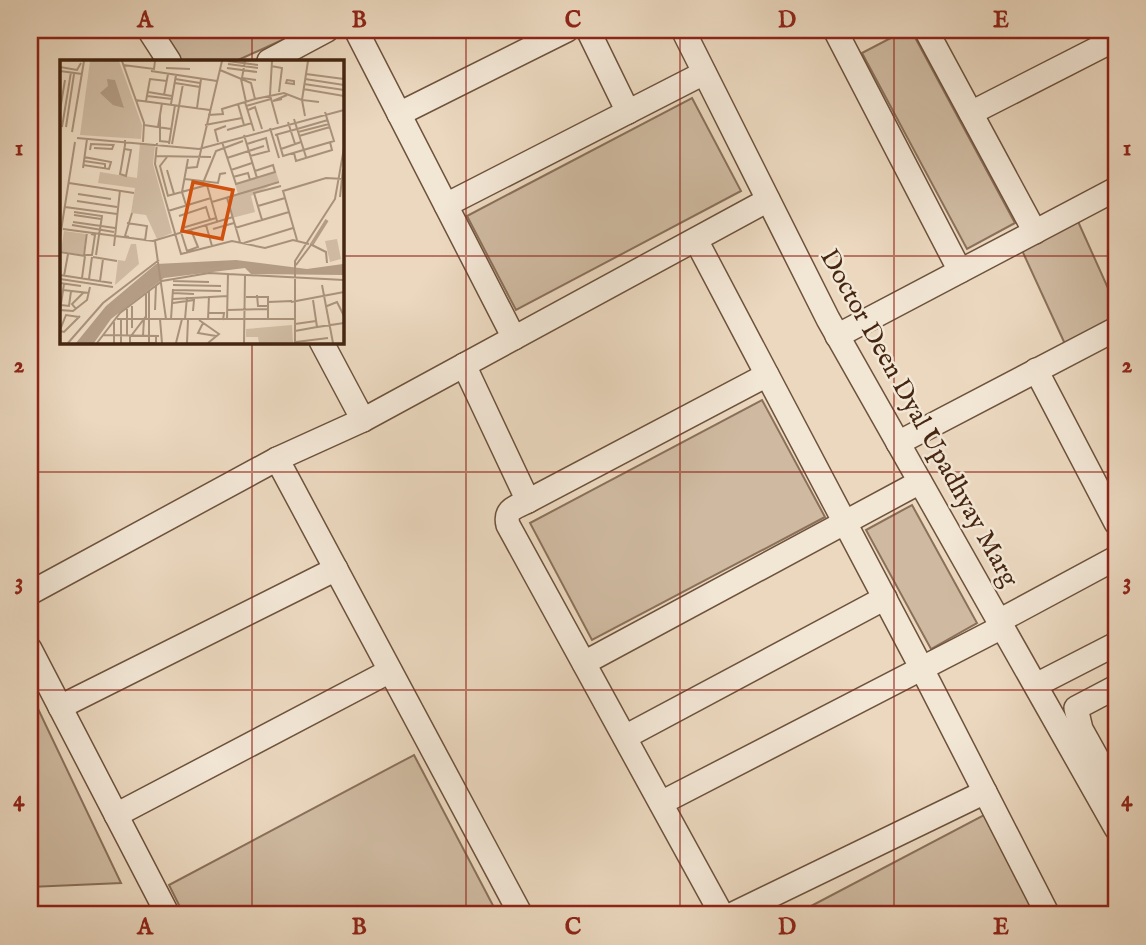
<svg xmlns="http://www.w3.org/2000/svg" width="1146" height="945" viewBox="0 0 1146 945" font-family="'IM FELL English',serif">
  <style>
    .green { fill: #cfbaa1; stroke: #8a7059; stroke-width: 2 }
    .lines { fill: none; stroke-linecap: round; stroke-linejoin: round }
    .minor-casing { stroke: #6e523c; stroke-width: 26 }
    .minor { stroke: #f2e6d5; stroke-width: 23 }
    .grid { fill: none; stroke: #8f2418; stroke-width: 2; stroke-opacity: 0.55 }
    .labels { text-anchor: middle; dominant-baseline: central; stroke-width: 5; stroke-linejoin: round; paint-order: stroke }
    .street-label { font-size: 26px; fill: #452611; stroke: #f2e6d5 }
    .inset-river { fill: none; stroke: #b39b84; stroke-width: 3.5 }
    .inset-road { fill: none; stroke: #a99179; stroke-width: 2 }
    .view { fill: #d0510d; fill-opacity: 0.15; stroke: #d0510d; stroke-width: 3.5 }
    .inset-edge { fill: none; stroke: #452611; stroke-width: 3.5 }
    .neatline { fill: none; stroke: #8f2418; stroke-width: 2.5 }
    .grid-label { font-size: 23px; text-anchor: middle; font-weight: bold; fill: #8f2418 }
  </style>
  <rect width="100%" height="100%" fill="#ebd8bf"/>
  <filter id="stains"><feTurbulence type="fractalNoise" baseFrequency=".00286" numOctaves="4"/><feColorMatrix values="0 0 0 0 .2 0 0 0 0 .09 0 0 0 0 .02 0 0 0 .5 -.17"/></filter>
  <radialGradient id="worn" r=".72"><stop offset=".6" stop-color="#630" stop-opacity="0"/><stop offset="1" stop-color="#630" stop-opacity=".3"/></radialGradient>
  <g class="green">
    <path d="M144,30h160l-68,31h-75z"/>
    <path d="M906,30h5l104,193 -48,26 -105,-196z"/>
    <path d="M692,98l49,93 -225,119 -49,-94z"/>
    <path d="M1076,217l40,89v11l-51,27 -45,-98z"/>
    <path d="M762,400l63,117 -233,123 -62,-117z"/>
    <path d="M912,505l65,118 -46,26 -65,-119z"/>
    <path d="M30,692l91,191 -91,4z"/>
    <path d="M414,755l84,160h-314l-15,-30z"/>
    <path d="M984,815l53,100h-243z"/>
  </g>
  <g class="lines">
    <defs>
      <g id="minor">
        <path d="M149,30l20,31"/>
        <path d="M356,30l158,308"/>
        <path d="M588,30l40,82"/>
        <path d="M683,30l145,289 288,509"/>
        <path d="M835,30l125,241"/>
        <path d="M926,30l109,202"/>
        <path d="M269,61l58,-31"/>
        <path d="M971,113l145,-74"/>
        <path d="M399,114l168,-84"/>
        <path d="M446,205l258,-132"/>
        <path d="M696,240l226,429 126,246"/>
        <path d="M837,336l279,-147"/>
        <path d="M321,341l42,79"/>
        <path d="M464,365l64,136"/>
        <path d="M1036,370l80,153"/>
        <path d="M898,443l218,-114"/>
        <path d="M277,459l244,456"/>
        <path d="M30,593l247,-134 86,-39 405,-220"/>
        <path d="M999,621l117,-63"/>
        <path d="M30,649l138,266"/>
        <path d="M584,663l336,-181"/>
        <path d="M1036,685l80,-41"/>
        <path d="M1116,687l-40,21 5,21 35,63"/>
        <path d="M60,707l276,-138"/>
        <path d="M625,737l260,-139"/>
        <path d="M661,803l341,-176"/>
        <path d="M116,815l274,-144"/>
        <path d="M722,915l-214,-390c-4,-16 8,-18 20,-24l239,-126"/>
        <path d="M731,915l254,-123"/>
      </g>
    </defs>
    <use href="#minor" class="minor-casing"/>
    <use href="#minor" class="minor"/>
  </g>
  <path class="grid" d="M252,30v31M466,30v885M680,30v885M894,30v885M30,256h31M341,256h775M252,341v574M30,472h1086M30,690h1086"/>
  <g class="labels">
    <g class="street-label">
      <text transform="translate(919 418) rotate(61)">Doctor Deen Dyal Upadhyay Marg</text>
    </g>
  </g>
  <g transform="translate(60 60)">
    <rect width="284" height="284" fill="#ebd8bf"/>
    <path d="M30,1h29l23,64 -1,14 -61,-4zM80,83l15,3 -2,18 19,69 -15,6 -11,-24 -15,-2 4,-25 -37,-5 2,-11 37,6zM216,112l3,9 -28,15 4,16 -23,6 -5,-21 11,-3 -3,-10zM4,171l22,3 -3,21 -22,-4zM277,179l4,20 -11,3 -5,-21zM71,184h5l3,20 -24,21 3,-25 7,1zM232,265l1,18h-34l-1,-6h-12v-8z" fill="#cfbaa1"/>
    <path d="M47,19l8,1 9,28 -11,-3 -13,-12 8,-7zM176,200l71,9 36,-5v11l-92,-1 -6,-6 -81,10 -53,41 -17,24h-18l30,-37 50,-42z" fill="#b39b84"/>
    <path class="inset-river" d="M252,184l15,-24"/>
    <path class="inset-road" d="M62,1l22,62 -1,19M168,1l30,4M185,1l-3,17 14,2M248,1l-6,39 17,2M168,4l30,4M63,5l31,4 1,-8M211,6l11,2 -3,24M0,7l17,3 4,-7M106,8l24,1M167,8l30,4M0,11l22,3M91,11l66,10M246,14l38,5M115,19l25,4M181,19l5,23M245,19l39,6M227,20l7,1v3l-8,-1zM115,23l25,4M244,24l40,6M243,29l41,7M88,32l24,4M104,35l4,-21M210,35l2,-34M210,35l8,29M87,36l25,3M195,39l29,-6 18,7 3,16M222,39l-9,2 14,-6M75,40l75,10M86,41l4,-22 17,2M185,42l9,29M111,44l5,-29M178,44l6,21M119,46l4,-22M186,46l25,-7M137,48l4,-29M0,50l5,-30M188,50l7,-3 7,22M100,55v26l9,1M148,55l15,-1 -1,-5 33,-10 -4,-16 -31,-13M234,59l12,38M228,62l7,22M84,65l27,4M145,65l37,-7M2,67l9,-55M6,67l8,-53M98,67l4,-24M210,68l9,30M237,69l31,-9M167,70l25,-7M12,72l12,-71M238,72l31,-8M184,75l13,43M215,75l22,-6M217,75l6,21 51,-15 -9,-29M239,76l31,-9M17,78l122,11 145,-39M158,82l-3,-12 11,-4M162,82l14,42 39,-12 -2,-7 -18,6M97,83l-2,21 26,90 51,-13 33,7 28,-8 16,4M109,84l6,-39M112,84l7,-38M187,84l19,-6 3,13 -19,5M34,88l18,1 2,-5M64,89l7,1 -5,26 -6,-2 2,-11 3,-18v-5M221,89l20,-7M30,90l1,-6 22,1M234,93l2,8 36,-11 -2,-8M95,96l56,1M107,97l-7,9 8,30M167,98l37,-12M24,101l21,3v4M23,105l26,4 2,-7 -27,-5M23,108l4,-29M126,108l11,-1 25,-106M107,110l7,24M171,110l21,-7M173,117l15,-4 2,7M125,119l33,4 2,-9 6,-1M9,123l65,10M143,123l13,-32 27,-10M147,125l10,36M18,134l33,5M107,136l40,-11M280,137l3,-28M167,138l13,44M17,141l40,6M152,142l67,-20M126,145l-4,-13 6,-33M198,146l27,-8M5,147l52,7M108,151l43,-13M14,152l28,4 -6,39M14,155l27,4M119,156l27,-9 4,13M202,160l-8,-27 27,-7M13,162l42,6M67,163l20,3 -2,15M12,165l42,7M146,165l6,21M122,168l34,-10M175,168l54,-16M3,169l90,12 80,-24M153,169l21,-6M27,172l-3,23h8l3,-20 -4,-1M121,172l6,19 11,-4 -7,-17M0,177l15,-95M69,177l-4,-1 7,-23M237,180l-14,-49 43,-13 18,1M95,181l11,78M184,183l49,-15M250,184l16,8 1,11M54,186l6,-56M0,192l25,4M33,197l24,4M236,205l15,-20M0,215l52,8M4,216l4,-22M22,218l3,-22M0,219l53,8M29,219l3,-22M40,221l3,-22M113,221l36,1M0,223l21,3M4,224l-4,26 13,1 14,-11 3,-13M113,225l48,1M262,225l11,58M3,230l26,3M113,230l48,1M113,233l21,1M86,234v25M197,235l1,11h10M186,237h22v22M113,239l55,-3M253,240l4,27 27,-4M208,242l24,-1M231,242l53,-10M113,243l21,-3 -1,11M1,245l8,1 2,-15M267,246l10,-4 7,14M16,249l-4,-5 11,-11M95,250l1,-25M167,250l41,-1M148,253h16l-1,7M57,259h42M111,259l2,-30M125,259l2,-22M139,260l20,14 -11,9M148,260l1,-24M167,260l1,-47M143,263l-5,10 18,3M235,264l21,-3M72,268v-22M0,270l6,-15 13,2M0,271l4,1 16,-16M235,271l22,-4M43,275l56,1M67,276v-27M70,276v7h26v-7M71,276l13,-17 -1,17M236,282l32,-4M8,283l35,-40 56,-43M37,283l23,-30 42,-32 47,-8 135,7M54,283v-23M61,283v-25M89,283v-52M102,283l-2,-24h134M116,283l6,-24M127,283l1,-23M184,283l1,-68M235,283v-82l40,-62 9,-51"/>
    <path class="view" d="M133,122l40,8 -11,49 -40,-8z"/>
    <rect width="284" height="284" class="inset-edge"/>
  </g>
  <rect width="1146" height="945" fill="none" stroke="#ebd8bf" stroke-width="77"/>
  <rect x="38" y="38" width="1070" height="868" class="neatline"/>
  <g class="grid-label">
    <text x="145" y="27">A</text>
    <text x="359" y="27">B</text>
    <text x="573" y="27">C</text>
    <text x="787" y="27">D</text>
    <text x="1001" y="27">E</text>
    <text x="19" y="155">1</text>
    <text x="1127" y="155">1</text>
    <text x="19" y="372">2</text>
    <text x="1127" y="372">2</text>
    <text x="19" y="589">3</text>
    <text x="1127" y="589">3</text>
    <text x="19" y="806">4</text>
    <text x="1127" y="806">4</text>
    <text x="145" y="934">A</text>
    <text x="359" y="934">B</text>
    <text x="573" y="934">C</text>
    <text x="787" y="934">D</text>
    <text x="1001" y="934">E</text>
  </g>
  <rect width="100%" height="100%" filter="url(#stains)"/>
  <rect width="100%" height="100%" fill="url(#worn)"/>
</svg>
